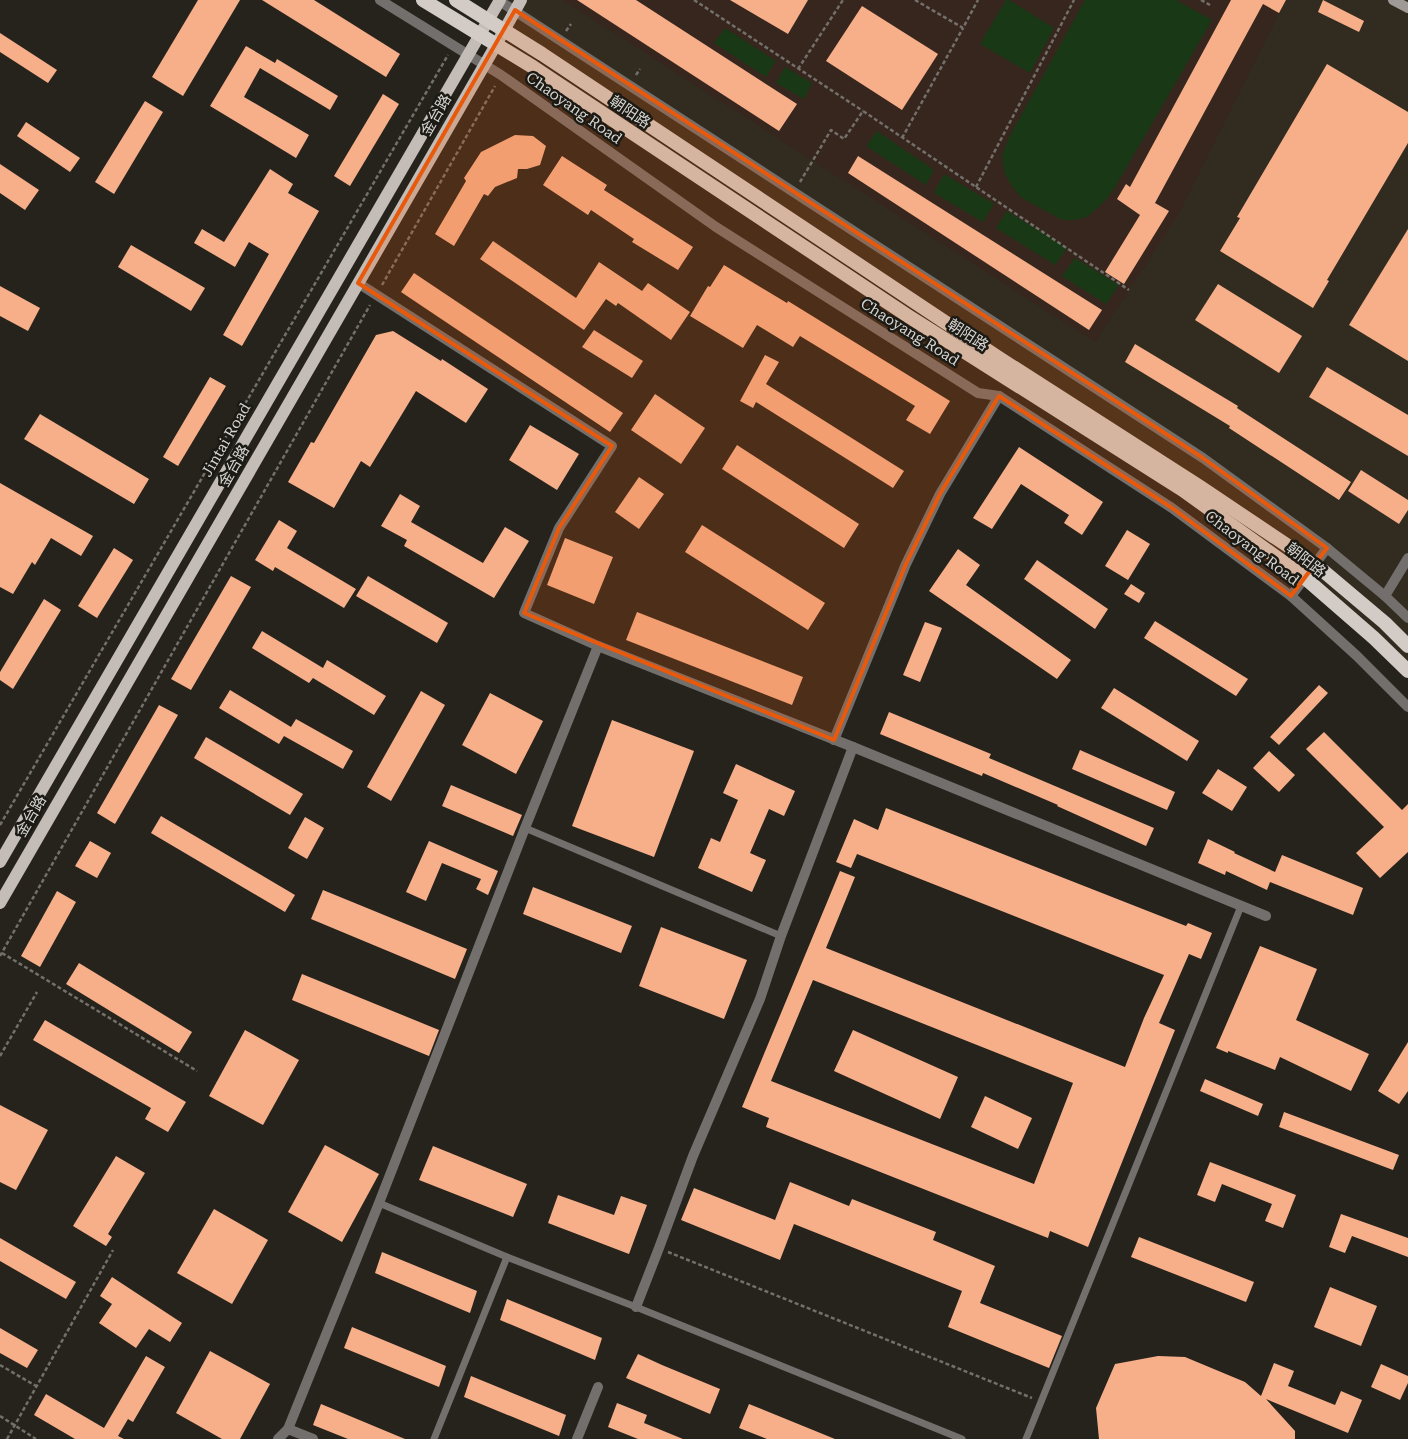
<svg xmlns="http://www.w3.org/2000/svg" width="1408" height="1439" viewBox="0 0 1408 1439" font-family="'Roboto Serif','Noto Sans SC',serif">
  <style>
    .built { fill: #322c20 }
    .education { fill: #37261d }
    .green { fill: #193815 }
    .building { fill: #f7af8a; fill-rule: evenodd }
    .lines { fill: none; stroke-linecap: round; stroke-linejoin: round }
    .path { stroke: #73706b; stroke-width: 2.5; stroke-dasharray: 4 2.5; stroke-linecap: butt }
    .service { stroke: #726f6d; stroke-width: 7 }
    .minor { stroke: #726f6d; stroke-width: 10 }
    .tertiary { stroke: #726f6d; stroke-width: 10 }
    .secondary { stroke: #a09a97; stroke-width: 10 }
    .primary { stroke: #c3bcb7; stroke-width: 12 }
    .trunk { stroke: #d3ccc6; stroke-width: 14 }
    .marked { fill: #e8590c; fill-opacity: 0.2; stroke: #e8590c; stroke-width: 4; stroke-linejoin: round }
    .labels { text-anchor: middle; dominant-baseline: central; stroke-width: 5; stroke-linejoin: round; paint-order: stroke }
    .street-label { font-size: 15px; fill: #d7d5d1; stroke: #1c1a14 }
  </style>
  <rect width="100%" height="100%" fill="#26231d"/>
  <path class="built" d="M500,0h908v664l-47,-47 -872,-597z"/>
  <path class="education" d="M563,0h723l-109,217 -82,125z"/>
  <g class="green">
    <path d="M1006,0h3l45,28 -24,45 -50,-29z"/>
    <path d="M1085,0h91l36,20 -98,169 -10,13 -17,15 -12,3h-13l-40,-22 -9,-10 -9,-16 -2,-17 7,-18z"/>
    <path d="M725,28l51,33 -10,16 -52,-34z"/>
    <path d="M785,67l27,16 -8,16 -28,-16z"/>
    <path d="M877,131l57,39 -8,15 -60,-39z"/>
    <path d="M944,174l50,30 -11,18 -49,-29z"/>
    <path d="M1007,211l60,37 -12,17 -59,-37z"/>
    <path d="M1075,258l44,27 -13,19 -44,-28z"/>
  </g>
  <g class="building">
    <path d="M198,0h42l-57,96 -31,-19z"/>
    <path d="M262,0h52l86,54 -14,23z"/>
    <path d="M577,0h59l161,104 -18,27z"/>
    <path d="M730,0h78l-20,34z"/>
    <path d="M1231,0h55l-7,13 -16,-9 -108,199 14,8 -45,73 -19,-12 35,-57 -23,-16 9,-15 4,3z"/>
    <path d="M1323,0l41,21 -5,11 -41,-20z"/>
    <path d="M862,6l76,48 -36,56 -76,-49z"/>
    <path d="M0,33l57,37 -9,13 -48,-31z"/>
    <path d="M246,46l29,17 2,-4 61,37 -8,14 -70,-42 -16,29 65,38 -13,23 -86,-52z"/>
    <path d="M1327,64l81,48v31l-81,137 2,1 -16,27 -93,-57 20,-33 -3,-1z"/>
    <path d="M383,94l16,10 -49,82 -16,-10z"/>
    <path d="M145,101l18,11 -49,82 -19,-12z"/>
    <path d="M26,122l54,36 -10,14 -53,-36z"/>
    <path d="M515,135l18,1 13,10 -6,19 -13,4h-9l-1,9 -22,9 -7,9 -4,-2 -30,52 -19,-12 31,-53 -2,-3 17,-26z"/>
    <path d="M562,156l45,29 -3,5 89,57 -15,23 -46,-28 2,-3 -43,-29 -3,5 -45,-30z"/>
    <path d="M858,156l244,154 -13,20 -241,-157z"/>
    <path d="M0,164l39,26 -14,20 -25,-17z"/>
    <path d="M270,169l23,15 -5,9 31,18 -77,135 -19,-11 46,-81 -20,-12 -14,25 -41,-24 8,-14 22,13z"/>
    <path d="M1408,229v132l-59,-36z"/>
    <path d="M493,241l83,57 23,-36 43,29 6,-8 42,29 -19,28 -53,-37 -2,3 -10,-7 -22,31 -104,-71z"/>
    <path d="M131,245l74,43 -14,23 -73,-44z"/>
    <path d="M724,265l63,38 1,-2 162,100 -20,33 -24,-14 9,-14 -115,-70 -7,11 -36,-22 -14,23 -53,-32 18,-30 2,1z"/>
    <path d="M414,273l209,140 -13,19 -209,-140z"/>
    <path d="M1218,284l84,52 -23,37 -84,-53z"/>
    <path d="M0,286l40,22 -12,23 -28,-15z"/>
    <path d="M594,330l49,31 -11,17 -50,-31z"/>
    <path d="M393,331l48,30 1,-2 46,30 -22,34 -50,-32 -46,76 -9,-6 -27,47 -46,-26 23,-40 3,1 62,-108z"/>
    <path d="M1135,344l103,62 -1,2 114,74 -12,18 -110,-72 1,-2 -105,-64z"/>
    <path d="M765,355l14,7 -13,22 138,87 -11,17 -137,-86 -3,6 -13,-7z"/>
    <path d="M1327,367l81,48v41l-99,-59z"/>
    <path d="M210,377l16,9 -48,80 -15,-9z"/>
    <path d="M655,394l50,34 -24,36 -50,-34z"/>
    <path d="M40,414l109,65 -15,25 -110,-65z"/>
    <path d="M530,425l49,29 -22,36 -48,-30z"/>
    <path d="M737,445l122,79 -15,24 -122,-79z"/>
    <path d="M1019,447l84,55 -21,33 -18,-12 5,-8 -48,-31 -29,45 -19,-11z"/>
    <path d="M1361,470l47,30v10l-9,14 -51,-33z"/>
    <path d="M639,477l25,17 -25,35 -24,-17z"/>
    <path d="M0,483l93,53 -12,20 -30,-18 -16,27 -3,-3 -19,32 -13,-7z"/>
    <path d="M400,494l20,12 -9,16 72,41 22,-36 24,14 -35,57 -90,-52 3,-6 -26,-14z"/>
    <path d="M279,520l18,11 -10,17 69,41 -12,19 -69,-41 -2,4 -18,-11z"/>
    <path d="M702,525l123,78 -17,27 -123,-78z"/>
    <path d="M1127,530l23,14 -22,36 -23,-14z"/>
    <path d="M565,538l48,19 -19,47 -47,-19z"/>
    <path d="M114,548l19,12 -36,58 -19,-12z"/>
    <path d="M958,549l22,16 -14,20 105,75 -14,19 -128,-88z"/>
    <path d="M1037,560l71,49 -13,20 -71,-50z"/>
    <path d="M231,576l20,11 -60,103 -20,-11z"/>
    <path d="M368,576l80,47 -11,20 -81,-47z"/>
    <path d="M1131,584l14,9 -6,10 -15,-9z"/>
    <path d="M44,599l17,11 -48,79 -13,-9v-8z"/>
    <path d="M637,612l166,65 -11,28 -166,-65z"/>
    <path d="M1155,621l93,58 -12,17 -92,-58z"/>
    <path d="M925,622l17,6 -22,54 -17,-7z"/>
    <path d="M262,631l61,37 4,-8 59,36 -12,19 -61,-37 -4,5 -57,-35z"/>
    <path d="M1319,685l9,8 -49,52 -9,-8z"/>
    <path d="M1114,688l85,53 -12,20 -86,-53z"/>
    <path d="M230,690l61,37 5,-8 57,32 -10,18 -59,-33 -5,8 -60,-36z"/>
    <path d="M421,691l24,14 -54,96 -24,-14z"/>
    <path d="M490,693l53,28 -27,53 -54,-29z"/>
    <path d="M159,705l19,10 -63,109 -18,-11z"/>
    <path d="M889,712l102,42 -2,4 165,70 -8,18 -89,-40 1,-1 -75,-32 -1,3 -102,-42z"/>
    <path d="M612,720l82,31 -40,106 -82,-31z"/>
    <path d="M1324,732l78,78 6,-6v48l-28,26 -24,-25 28,-26 -78,-78z"/>
    <path d="M206,737l97,57 -13,21 -96,-57z"/>
    <path d="M1080,750l95,42 -8,18 -95,-41z"/>
    <path d="M1269,751l26,24 -16,17 -26,-24z"/>
    <path d="M736,764l59,27 -11,25 -15,-7 -19,44 16,7 -14,32 -54,-24 13,-30 9,4 18,-42 -15,-7z"/>
    <path d="M1218,769l29,18 -15,24 -30,-18z"/>
    <path d="M451,785l71,30 -9,21 -71,-30z"/>
    <path d="M886,808l300,118 2,-3 24,10 -11,26 -12,-5 -30,69 16,7 -87,217 -38,-16 -2,7 -282,-111 3,-9 -27,-11 98,-236 15,6 -29,71 299,119 19,-49 20,-43 -307,-121 -6,14 -15,-6 18,-43 24,11zM813,980l260,103 -39,101 -263,-103z"/>
    <path d="M161,816l134,79 -10,17 -134,-79z"/>
    <path d="M305,817l19,11 -17,31 -19,-11z"/>
    <path d="M1208,839l27,13 -1,1 41,19 7,-17 81,33 -10,27 -83,-33 -3,8 -41,-19 -1,4 -27,-12z"/>
    <path d="M90,841l21,12 -14,25 -22,-12z"/>
    <path d="M429,841l69,30 -10,24 -12,-6 5,-10 -39,-16 -16,38 -20,-9z"/>
    <path d="M533,887l99,39 -11,27 -98,-39z"/>
    <path d="M323,890l144,59 -12,30 -144,-60z"/>
    <path d="M57,891l19,11 -36,65 -19,-11z"/>
    <path d="M661,927l86,33 -23,59 -85,-33z"/>
    <path d="M1260,946l57,23 -21,51 73,34 -18,37 -71,-34 -5,13 -47,-19v2l-12,-5z"/>
    <path d="M79,963l113,69 -13,21 -113,-69z"/>
    <path d="M302,974l137,56 -10,26 -137,-56z"/>
    <path d="M45,1020l141,82 -18,30 -23,-13 6,-11 -118,-68z"/>
    <path d="M245,1030l54,30 -36,65 -54,-29z"/>
    <path d="M853,1030l105,47 -18,42 -106,-48z"/>
    <path d="M1408,1042v49l-9,13 -21,-13z"/>
    <path d="M1205,1079l58,25 -5,12 -58,-25z"/>
    <path d="M985,1096l47,22 -14,31 -47,-22z"/>
    <path d="M0,1105l48,25 -32,60 -16,-8z"/>
    <path d="M1284,1112l115,43 -6,15 -114,-43z"/>
    <path d="M325,1145l54,29 -37,68 -54,-30z"/>
    <path d="M433,1146l94,38 -14,33 -94,-37z"/>
    <path d="M116,1156l29,17 -37,61 4,3 -6,9 -33,-20z"/>
    <path d="M1210,1162l86,33 -13,33 -18,-7 7,-17 -50,-20 -7,18 -18,-7z"/>
    <path d="M790,1182l59,24 3,-7 84,33 -3,8 62,26 -15,37 82,33 -13,32 -101,-41 14,-36 -168,-67 -14,36 -99,-40 13,-32 81,32z"/>
    <path d="M558,1195l56,20 7,-19 26,9 -18,49 -81,-31z"/>
    <path d="M214,1209l54,31 -36,64 -55,-31z"/>
    <path d="M1341,1214l67,24v19l-56,-21 -7,17 -16,-6z"/>
    <path d="M1139,1237l115,45 -8,20 -115,-45z"/>
    <path d="M0,1238l76,44 -10,17 -66,-38z"/>
    <path d="M382,1252l95,39 -7,22 -95,-40z"/>
    <path d="M112,1277l70,46 -12,19 -21,-13 -13,19 -37,-25 13,-19 -12,-8z"/>
    <path d="M1330,1287l47,19 -16,40 -47,-19z"/>
    <path d="M507,1299l95,39 -7,22 -95,-40z"/>
    <path d="M352,1327l94,39 -7,21 -95,-39z"/>
    <path d="M0,1328l38,22 -11,18 -27,-15z"/>
    <path d="M210,1351l60,33 -30,55h-18l-46,-26z"/>
    <path d="M638,1354l24,11 58,24 -10,25 -84,-36z"/>
    <path d="M146,1356l19,11 -32,55 -5,-3 -10,17 6,3h-49l-41,-24 12,-21 58,34z"/>
    <path d="M1158,1356l27,1 60,25 16,14 13,-33 20,8 -6,15 47,19 6,-14 21,9 -14,33 -82,-34 29,32v8h-196l-3,-31 19,-44z"/>
    <path d="M1381,1364l27,12v7l-8,17 -29,-13z"/>
    <path d="M471,1376l95,39 -7,21 -95,-39z"/>
    <path d="M617,1403l30,12 -3,8 39,16h-45l-30,-12z"/>
    <path d="M321,1404l84,35h-57l-35,-14z"/>
    <path d="M749,1404l86,35h-68l-28,-11z"/>
  </g>
  <g class="lines">
    <g class="path">
      <path d="M694,0l169,111"/>
      <path d="M915,0l48,28 15,-28"/>
      <path d="M1201,0l9,5"/>
      <path d="M566,31l5,-7"/>
      <path d="M798,69l45,-69"/>
      <path d="M636,75l4,-6"/>
      <path d="M902,138l61,-110"/>
      <path d="M800,182l31,-52 13,9 19,-28 266,179"/>
      <path d="M976,187l98,-187"/>
      <path d="M382,285l113,-199"/>
      <path d="M0,825l448,-770"/>
      <path d="M2,953l195,118"/>
      <path d="M0,956l370,-651"/>
      <path d="M0,1056l37,-64"/>
      <path d="M668,1252l364,146"/>
      <path d="M0,1365l36,21"/>
      <path d="M0,1416l36,23"/>
      <path d="M7,1439l106,-189"/>
    </g>
    <g class="service">
      <path d="M525,828l256,108"/>
      <path d="M379,1203l128,54 129,50 326,132"/>
      <path d="M434,1439l73,-182"/>
      <path d="M1026,1439l215,-533"/>
    </g>
    <g class="minor">
      <path d="M358,283l254,163 -53,82 -35,85 74,33"/>
      <path d="M834,740l72,-176 34,-70 59,-98"/>
      <path d="M636,1307l23,-59 34,-92 67,-157 21,-63 72,-189"/>
      <path d="M288,1429l25,10"/>
      <path d="M278,1439l10,-10 91,-226 146,-375 73,-182 255,101 413,169"/>
      <path d="M577,1439l21,-52"/>
    </g>
    <g class="tertiary">
      <path d="M380,0l121,75 215,152 262,166 21,3 173,112 119,88 66,60 51,51"/>
      <path d="M498,0l705,458 124,90 58,48 23,22"/>
      <path d="M1291,596l36,-48"/>
      <path d="M1385,596l23,-38"/>
    </g>
    <path class="secondary" d="M1393,0l15,8"/>
    <g class="primary">
      <path d="M0,862l500,-862"/>
      <path d="M0,903l496,-858 25,-45"/>
    </g>
    <g class="trunk">
      <path d="M423,0l110,67 375,249 275,174 122,88 69,60 34,33"/>
      <path d="M456,0l86,54 457,304 201,129 115,77 70,59 23,23"/>
    </g>
  </g>
  <path class="marked" d="M515,10l688,448 124,90 -36,48 -119,-88 -173,-112 -59,98 -34,70 -72,176 -310,-127 35,-85 53,-82 -254,-163z"/>
  <g class="labels">
    <g class="street-label">
      <text transform="translate(574 108) rotate(35)">Chaoyang Road</text>
      <text transform="translate(630 112) rotate(34)">朝阳路</text>
      <text transform="translate(436 115) rotate(-60)">金台路</text>
      <text transform="translate(910 332) rotate(32)">Chaoyang Road</text>
      <text transform="translate(968 335) rotate(33)">朝阳路</text>
      <text transform="translate(226 440) rotate(-60)">Jintai Road</text>
      <text transform="translate(234 466) rotate(-60)">金台路</text>
      <text transform="translate(1252 548) rotate(37)">Chaoyang Road</text>
      <text transform="translate(1306 560) rotate(38)">朝阳路</text>
      <text transform="translate(31 816) rotate(-60)">金台路</text>
    </g>
  </g>
</svg>
